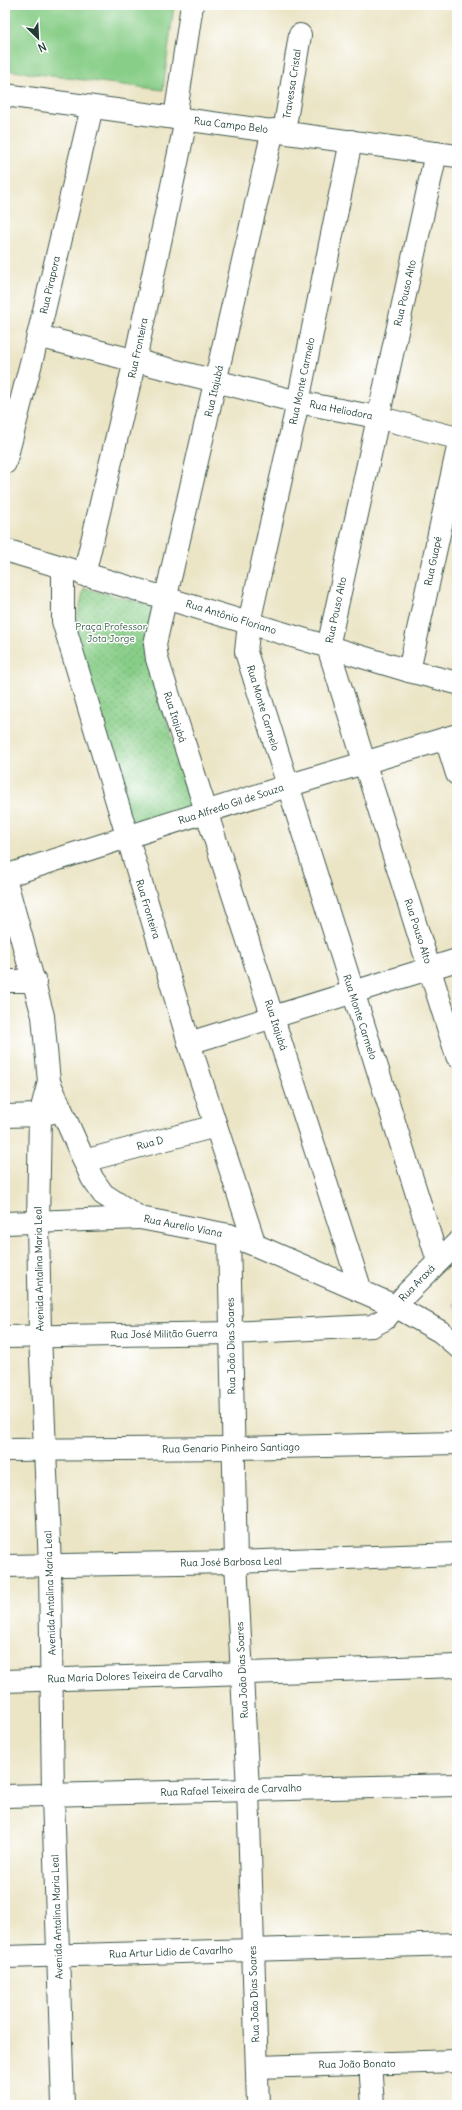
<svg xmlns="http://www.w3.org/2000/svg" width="462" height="2110" viewBox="0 0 462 2110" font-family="Delius,sans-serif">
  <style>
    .green { fill: url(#green-dots); stroke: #54865e }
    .pitch { fill: #88ce88; stroke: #54865e }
    .building { fill: url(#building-hatch) }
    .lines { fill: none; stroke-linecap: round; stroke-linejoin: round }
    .minor-casing { stroke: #3e564a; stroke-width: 24 }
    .minor { stroke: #fff; stroke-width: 22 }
    .labels { text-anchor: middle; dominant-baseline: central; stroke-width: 3; stroke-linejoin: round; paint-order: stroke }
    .street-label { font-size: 10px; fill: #1f3d34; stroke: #fff }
    .park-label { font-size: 10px; fill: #396149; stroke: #fff }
  </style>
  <defs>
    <pattern id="green-dots" width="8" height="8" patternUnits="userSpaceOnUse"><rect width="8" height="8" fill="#88ce88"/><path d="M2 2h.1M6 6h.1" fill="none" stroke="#6fa870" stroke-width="1.8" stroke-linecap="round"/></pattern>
    <pattern id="building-hatch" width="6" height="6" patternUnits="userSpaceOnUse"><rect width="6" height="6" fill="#ce9bc3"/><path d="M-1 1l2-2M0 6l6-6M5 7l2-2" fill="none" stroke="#a7809f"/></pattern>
  </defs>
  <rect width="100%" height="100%" fill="#fff"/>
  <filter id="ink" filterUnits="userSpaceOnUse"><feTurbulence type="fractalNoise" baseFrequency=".025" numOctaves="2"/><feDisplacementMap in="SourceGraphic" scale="8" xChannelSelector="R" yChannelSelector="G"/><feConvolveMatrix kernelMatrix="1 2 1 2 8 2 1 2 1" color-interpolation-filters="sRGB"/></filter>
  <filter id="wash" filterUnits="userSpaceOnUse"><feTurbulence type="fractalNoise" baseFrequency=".012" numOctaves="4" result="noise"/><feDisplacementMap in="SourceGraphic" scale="16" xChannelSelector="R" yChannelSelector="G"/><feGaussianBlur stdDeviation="0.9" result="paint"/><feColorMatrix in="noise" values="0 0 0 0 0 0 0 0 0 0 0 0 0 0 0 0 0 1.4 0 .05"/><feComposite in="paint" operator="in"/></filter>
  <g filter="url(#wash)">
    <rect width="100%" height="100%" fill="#ebe5c6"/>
    <path class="green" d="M84,588l69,18 -9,45 51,157 -63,19 -58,-197z"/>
    <path class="pitch" d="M5,5h169l-11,85 -158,-20z"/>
    <g id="blocks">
      <path class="building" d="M457,1301v8l-4,-4z"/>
    </g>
  </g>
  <g filter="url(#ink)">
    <use href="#blocks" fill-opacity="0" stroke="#3e564a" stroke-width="1"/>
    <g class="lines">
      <defs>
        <g id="minor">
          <path d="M5,95l452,61"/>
          <path d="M175,118l17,-113"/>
          <path d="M273,130l-118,514 2,15 204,632"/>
          <path d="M284,132l16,-97"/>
          <path d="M351,141l-53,261 -49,221 -3,29 192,609"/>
          <path d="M436,153l-108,494 129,409"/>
          <path d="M38,336l260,66 79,15 80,21"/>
          <path d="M5,463l33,-127 54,-229"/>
          <path d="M5,550l404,121 48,12"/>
          <path d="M63,569v52l126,422 66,202"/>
          <path d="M84,575l51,-215 51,-240"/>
          <path d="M409,671l48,-219"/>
          <path d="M446,739l11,35"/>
          <path d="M5,876l282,-90 170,-51"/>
          <path d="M5,878l38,138 6,66 43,96 11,16 37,24 89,17 26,10 140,61 46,26 16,14"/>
          <path d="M5,981h30"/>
          <path d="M189,1043l268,-83"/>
          <path d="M49,1082l-9,33 -2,107 2,113 10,230 3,231 10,309"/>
          <path d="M5,1116l35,-1 13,-3"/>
          <path d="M84,1161l132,-35"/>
          <path d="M5,1223l135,-5"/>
          <path d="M229,1235l7,327 12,227 10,316"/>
          <path d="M5,1337l226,-4 141,-7 13,-7 22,-26 50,-50"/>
          <path d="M5,1450l229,-2 223,-5"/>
          <path d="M5,1566l231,-4 221,-8"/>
          <path d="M5,1681l452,-15"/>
          <path d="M5,1796l452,-11"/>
          <path d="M5,1957l452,-13"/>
          <path d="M370,2064l3,41"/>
          <path d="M257,2067l200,-6"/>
        </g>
      </defs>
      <use href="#minor" class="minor-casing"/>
      <use href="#minor" class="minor"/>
    </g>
  </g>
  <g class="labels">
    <g class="street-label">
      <text transform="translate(292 84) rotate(-81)">Travessa Cristal</text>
      <text transform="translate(231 125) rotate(7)">Rua Campo Belo</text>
      <text transform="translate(50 285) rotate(-77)">Rua Pirapora</text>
      <text transform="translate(405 293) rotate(-77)">Rua Pouso Alto</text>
      <text transform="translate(138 348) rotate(-78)">Rua Fronteira</text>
      <text transform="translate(302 381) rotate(-78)">Rua Monte Carmelo</text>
      <text transform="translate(214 391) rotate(-77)">Rua Itajubá</text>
      <text transform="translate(341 410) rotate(11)">Rua Heliodora</text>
      <text transform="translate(433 561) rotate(-78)">Rua Guapé</text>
      <text transform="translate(336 610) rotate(-78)">Rua Pouso Alto</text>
      <text transform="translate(231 617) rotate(17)">Rua Antônio Floriano</text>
      <text transform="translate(263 708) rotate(73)">Rua Monte Carmelo</text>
      <text transform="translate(175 717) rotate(72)">Rua Itajubá</text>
      <text transform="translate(231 804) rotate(-18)">Rua Alfredo Gil de Souza</text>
      <text transform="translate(148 909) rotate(73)">Rua Fronteira</text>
      <text transform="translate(418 931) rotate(72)">Rua Pouso Alto</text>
      <text transform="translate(360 1017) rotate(72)">Rua Monte Carmelo</text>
      <text transform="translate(276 1025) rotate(72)">Rua Itajubá</text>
      <text transform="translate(150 1143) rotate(-15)">Rua D</text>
      <text transform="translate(183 1226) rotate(11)">Rua Aurelio Viana</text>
      <text transform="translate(39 1269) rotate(-91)">Avenida Antalina Maria Leal</text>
      <text transform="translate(417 1283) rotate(-46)">Rua Araxá</text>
      <text transform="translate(164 1334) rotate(-1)">Rua José Militão Guerra</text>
      <text transform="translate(231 1346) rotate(-91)">Rua João Dias Soares</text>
      <text transform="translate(231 1448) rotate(-1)">Rua Genario Pinheiro Santiago</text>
      <text transform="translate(231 1562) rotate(-1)">Rua José Barbosa Leal</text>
      <text transform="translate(50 1593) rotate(-92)">Avenida Antalina Maria Leal</text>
      <text transform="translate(242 1670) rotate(-93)">Rua João Dias Soares</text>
      <text transform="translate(135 1676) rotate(-2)">Rua Maria Dolores Teixeira de Carvalho</text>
      <text transform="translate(231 1790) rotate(-2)">Rua Rafael Teixeira de Carvalho</text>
      <text transform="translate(57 1917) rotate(-92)">Avenida Antalina Maria Leal</text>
      <text transform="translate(171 1952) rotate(-2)">Rua Artur Lidio de Cavarlho</text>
      <text transform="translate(254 1994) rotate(-92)">Rua João Dias Soares</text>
      <text transform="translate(357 2064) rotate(-1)">Rua João Bonato</text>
    </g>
    <g class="park-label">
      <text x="111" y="626">Praça Professor<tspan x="111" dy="12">Jota Jorge</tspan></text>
    </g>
  </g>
  <rect width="462" height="2110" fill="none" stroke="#fff" stroke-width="20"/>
  <g transform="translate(38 38) rotate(156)" stroke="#ffffff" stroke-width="3" paint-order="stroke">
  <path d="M0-3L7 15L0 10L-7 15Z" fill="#1f3d34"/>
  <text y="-6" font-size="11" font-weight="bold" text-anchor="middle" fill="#1f3d34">N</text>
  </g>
</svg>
